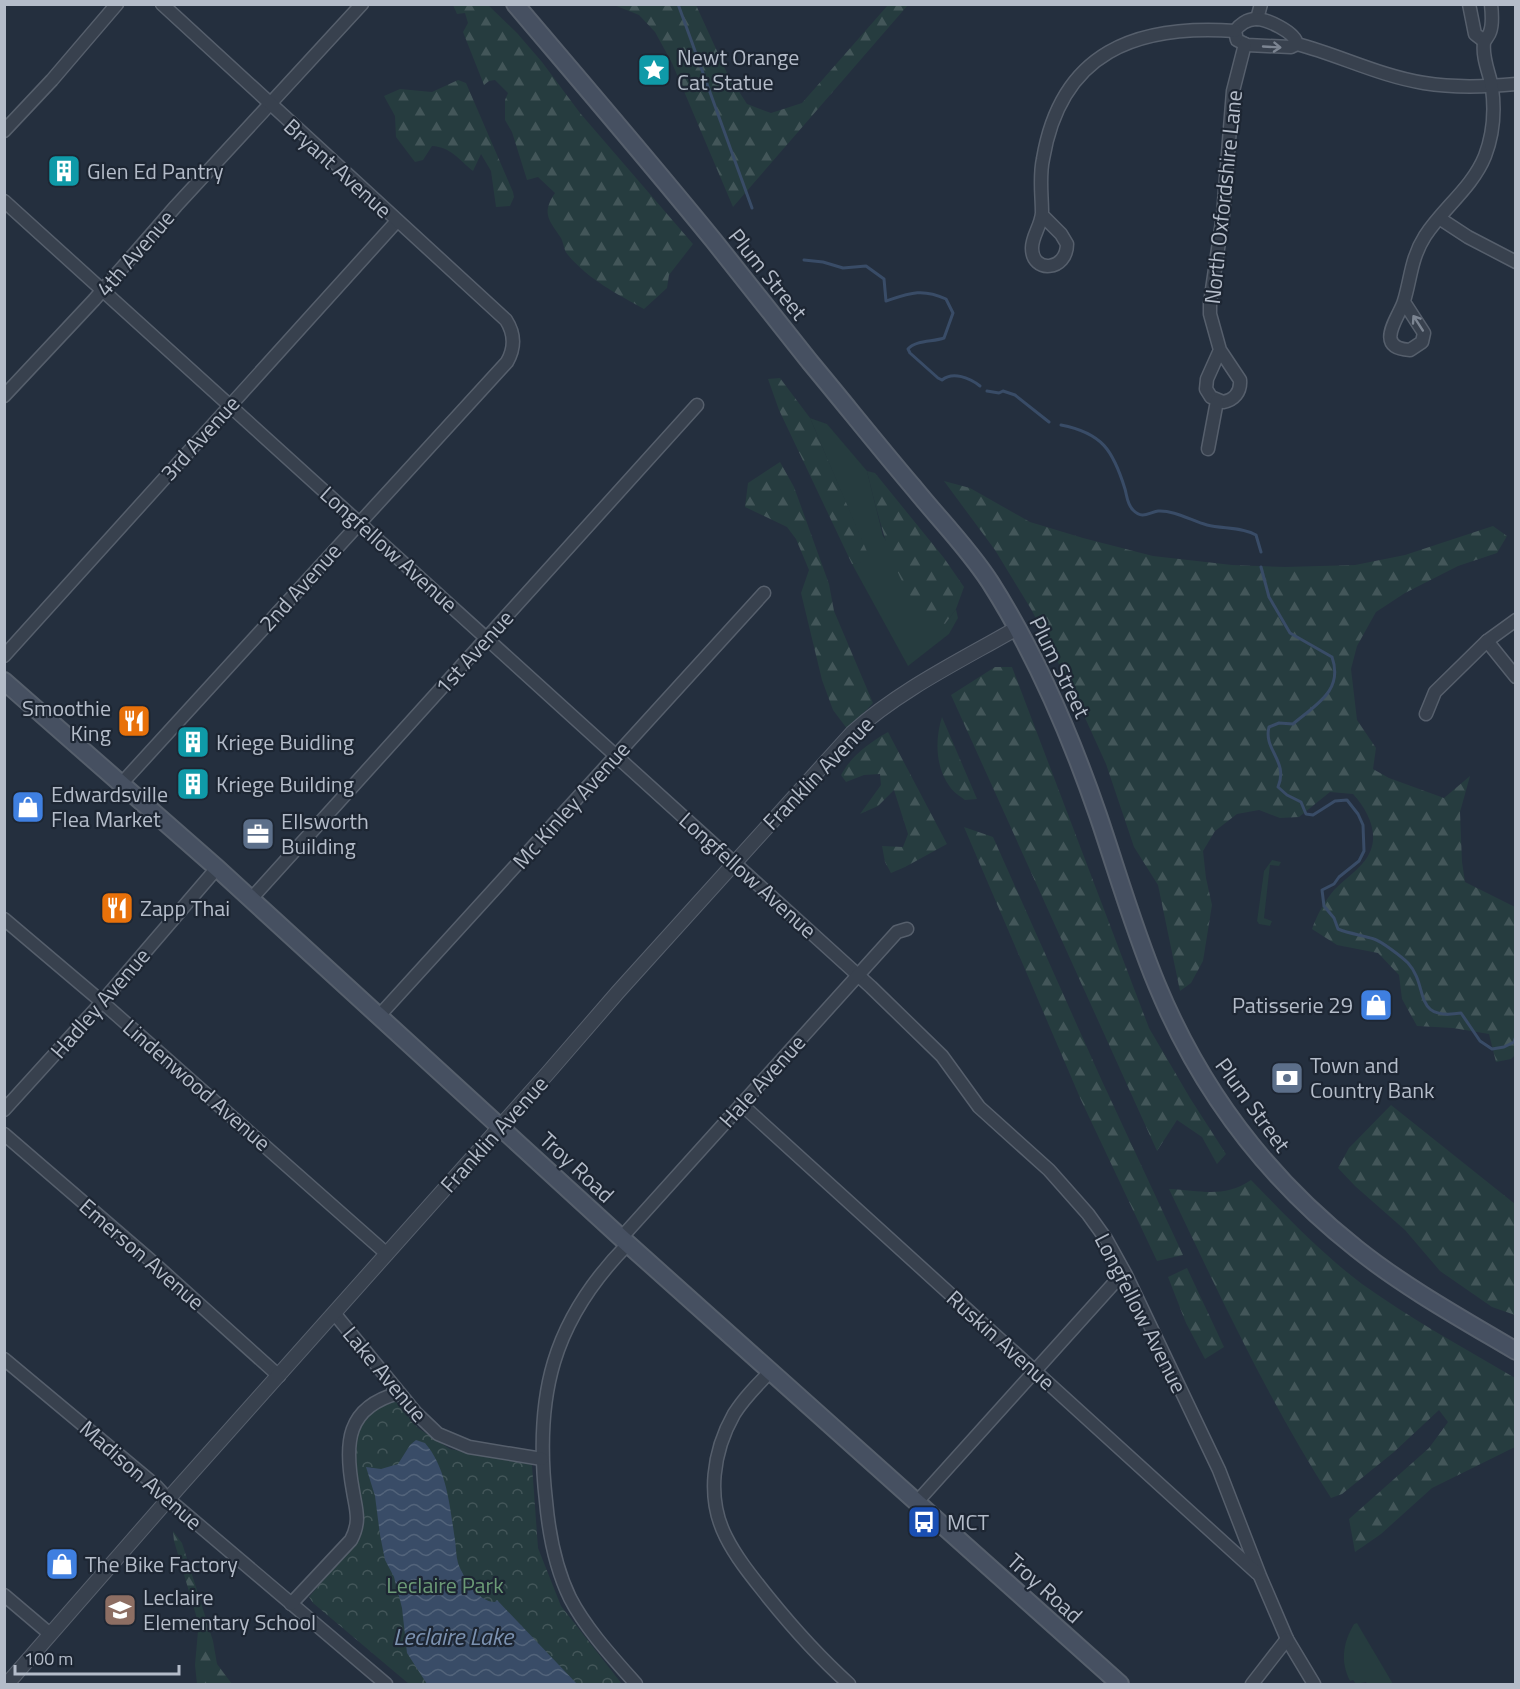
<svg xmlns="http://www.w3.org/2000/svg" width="1520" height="1689" viewBox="0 0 1520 1689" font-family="'Titillium Web',sans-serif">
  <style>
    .green { fill: #263c3f }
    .forest { fill: url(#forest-firs) }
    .park { fill: url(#park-crowns) }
    .water { fill: url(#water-waves) }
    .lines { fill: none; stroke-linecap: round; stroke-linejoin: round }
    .stream { stroke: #394c67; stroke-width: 3 }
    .minor-casing { stroke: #565f6c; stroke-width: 15 }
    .tertiary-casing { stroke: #565f6c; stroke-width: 16 }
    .secondary-casing { stroke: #565f6c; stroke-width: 20 }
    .minor { stroke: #38414e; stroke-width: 12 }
    .tertiary { stroke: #38414e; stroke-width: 14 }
    .secondary { stroke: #465061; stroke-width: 16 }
    .oneway { stroke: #7c8592 }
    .labels { text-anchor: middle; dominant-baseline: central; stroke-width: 4.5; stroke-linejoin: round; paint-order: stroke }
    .poi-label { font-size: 22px; fill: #b4bcc9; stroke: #1d2633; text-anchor: start }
    .street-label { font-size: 22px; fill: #b4bcc9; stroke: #1d2633 }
    .park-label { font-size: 22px; fill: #6b9a76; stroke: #1d2633 }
    .water-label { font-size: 24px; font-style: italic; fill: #7c92b1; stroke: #1d2633 }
  </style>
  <defs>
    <pattern id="forest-firs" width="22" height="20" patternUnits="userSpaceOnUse" patternTransform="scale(1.5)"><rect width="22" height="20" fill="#263c3f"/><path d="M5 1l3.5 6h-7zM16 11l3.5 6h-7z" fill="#435659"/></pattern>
    <pattern id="park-crowns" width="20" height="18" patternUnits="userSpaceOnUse" patternTransform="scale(1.5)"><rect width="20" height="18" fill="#263c3f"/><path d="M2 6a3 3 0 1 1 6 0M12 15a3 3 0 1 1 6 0" fill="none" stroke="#435659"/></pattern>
    <pattern id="water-waves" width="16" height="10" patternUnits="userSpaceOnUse" patternTransform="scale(1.5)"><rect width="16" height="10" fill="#394c67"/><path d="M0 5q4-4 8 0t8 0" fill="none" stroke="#53647b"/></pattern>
  </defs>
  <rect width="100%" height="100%" fill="#242f3e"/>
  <g class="green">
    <path d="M810,418l17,6 40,47 16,65 62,88 11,-15 2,9 -9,16 -41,32 -56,-102 18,-4z"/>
    <path d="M1272,860l9,2 -2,4 -9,-1 -6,53 8,3 -2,5 -11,-2 -2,-3 7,-50z"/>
    <path d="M1357,1623l36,61h-26l-1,-2 -10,2 -3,-4 -3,1c-10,-20 -7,-38 4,-57z"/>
  </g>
  <g class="forest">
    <path d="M453,5h35l29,28 25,29 38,51 113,131 -24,31 -2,13 -23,21c-27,-15 -56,-30 -76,-54 -4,-4 -4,-11 -7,-17 -12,-18 -20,-24 -6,-45l-17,-16 -11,3 -15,-48 -7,-12v-20l3,-7 -13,-13 -6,1 -5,4 -21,-53 5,-9 -3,-10 -8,1z"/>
    <path d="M614,5h82l31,68 20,31 24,9 31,-10 86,-98h20l-175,202 -61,-144 -17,-31 -16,-17z"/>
    <path d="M458,80l8,3 47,109 1,5 -4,9 -14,1 -5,-36 -10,-17 -8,17c-14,-11 -22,-24 -41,-25l-9,14 -8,2 -19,-25 -1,-21 -11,-20 16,-7 32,3z"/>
    <path d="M780,378l30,40 61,143 -19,3 -73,-154 -11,-31z"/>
    <path d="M780,462l14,25 35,97 5,27 39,92 -25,27 -15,-20 -11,-30 -21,-87 8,-23 -13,-31 -9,-12 -42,-20 3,-24z"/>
    <path d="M867,471l8,2 69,85 20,29 -8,22 -11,15c-6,-3 -12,-5 -17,-9 -34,-25 -51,-104 -61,-144z"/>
    <path d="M944,481l26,7 60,34 53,16 70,18 79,9 53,2 70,-2 50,-10 88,-29 14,10 -10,17 -39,13 -53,27 -29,19 -19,34 -6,23 6,51 19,28 -3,21 16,9 55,20 26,-22 -10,36 2,50 3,20 50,25 1,147 -5,5 -15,3 -7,-28 -36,-6 -36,-2 -15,-27 -3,-24 -21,-22 -41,-8 -25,-16c5,-14 13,-29 23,-40 9,-9 19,-16 27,-25 21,-23 9,-50 -9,-70l-23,-2 -31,25 -19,1 -21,-8 -22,4 -22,17 -12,20 3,27 6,27 -9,56 -12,22 -11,8 -22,-106 -24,-38 -28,-83 -30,-66 -45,-89 -36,-59z"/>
    <path d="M995,667h17l137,361 41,70 36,56 -9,10 -15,-27 -25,-17 -20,31 -206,-456z"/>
    <path d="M942,717l35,82 -12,1c-5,-4 -12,-8 -15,-13 -15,-20 -15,-48 -8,-70z"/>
    <path d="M888,732l59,112 -42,23 -14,6 -6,-11 -3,-16 21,1 5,-13 -14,-44 -16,16 -18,8 21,-29 -1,-11 -16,1 -18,7 -5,-7c11,-20 28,-32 47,-43z"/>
    <path d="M964,827l29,10 109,244 81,174 -26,6 -76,-161z"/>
    <path d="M1391,1105l124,99v111l-23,-8 -52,-36 -35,-41 -50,-44 -17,-18 11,-20z"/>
    <path d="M1251,1180c35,36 71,74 111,104 49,35 102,64 153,94v69l-83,41 -51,46 -26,18 -6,-33 80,-71 19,-26 -9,-12 -45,42 -52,42 -11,4c-63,-98 -112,-204 -162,-309 31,1 54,10 82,-9z"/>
    <path d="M1187,1268l37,79 -19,12 -19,-36 -18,-46z"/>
    <path d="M173,1531l9,12 31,98 4,23 15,20h-35l-2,-19 3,-34 -2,-16 -22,-74z"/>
  </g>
  <path class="park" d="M382,1401h13l23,27 32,21 82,16 6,83 23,58 61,78h-213l-96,-81 -4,-6 46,-54 7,-21 -8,-69 1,-22 7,-13z"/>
  <path class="water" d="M416,1440l9,3c22,25 25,65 30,97 1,7 1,16 3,23 5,14 20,39 37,39l2,-2 80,84h-150l-20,-31 -5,-45 -8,-31 -9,-17 -5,-25 -5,-39 -9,-29 15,2 17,-5 12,-19z"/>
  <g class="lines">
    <g class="stream">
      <path d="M678,4l74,204"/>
      <path d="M804,260l19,2 20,6 23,-2 18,13 2,22c24,-8 36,-13 60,-2l7,14 -9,25c-11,4 -28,2 -36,11l2,4 28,25 4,2c11,-9 28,-2 38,6"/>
      <path d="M987,391l12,2 4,-2 12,4 34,27"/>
      <path d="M1061,425c41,8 52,25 64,64 2,7 2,15 8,21 10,10 16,2 25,1 16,-1 34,10 49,14 16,4 35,2 49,10l5,17"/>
      <path d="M1261,567l8,30 21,36 42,24c12,34 -17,48 -39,67l-14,-1 -10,4c-6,23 20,34 9,60l9,8 14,7 5,12 7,1 22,-14 12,-1 11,14 5,11 1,26 -5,10 -20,16 -5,7 -12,6 2,16 10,12 4,11c12,5 24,6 36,10 7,2 28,18 34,24 22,24 3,58 53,50l19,28 12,8 12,-2 10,-5 2,-6"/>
    </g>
    <defs>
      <g id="minor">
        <path d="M1469,4l6,30 9,7"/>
        <path d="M1257,19l4,-15"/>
        <path d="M1297,44c-2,-12 -30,-25 -41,-25 -9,0 -17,6 -21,12l2,9 10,5 44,2 6,-3c42,11 83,32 127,39 30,5 61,4 92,1"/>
        <path d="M4,131l48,-51 65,-76"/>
        <path d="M4,201l867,786 71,69 37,51 70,63 39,44 18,25 20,36 93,195 41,106 27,63 27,45"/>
        <path d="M1042,215l19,19 6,10c0,27 -35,30 -35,4 0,-12 9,-22 10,-35 0,-18 -3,-36 1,-54 18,-107 93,-135 192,-128"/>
        <path d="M1439,218l29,19 48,25"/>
        <path d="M1404,302l20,31 -2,9 -12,8c-38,-2 -10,-34 -6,-49 7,-23 7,-43 21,-65 18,-28 47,-48 60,-80 8,-21 10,-46 7,-68 -2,-14 -10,-29 -8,-45 1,-4 5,-7 6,-11 3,-8 2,-19 1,-28"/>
        <path d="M1220,350l-13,29 -1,10 5,8 12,5c11,-2 18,-10 17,-22l-20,-30 -10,-36v-11l13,-88 10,-124 12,-47"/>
        <path d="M4,396l90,-96 82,-94 186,-202"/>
        <path d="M1208,449l9,-48"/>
        <path d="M1487,641l29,36"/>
        <path d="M4,656l393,-435"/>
        <path d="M1426,714l9,-22 52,-51 29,-21"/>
        <path d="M122,783l385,-421c8,-14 8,-28 -1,-42l-344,-316"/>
        <path d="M251,899l446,-494"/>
        <path d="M4,919l98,83 285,252"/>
        <path d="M378,1017l386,-424"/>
        <path d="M741,1104l516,469"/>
        <path d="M4,1110l98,-108 115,-134"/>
        <path d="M4,1134l145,125 130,117"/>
        <path d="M621,1238l276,-306 10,-3"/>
        <path d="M628,1244c-76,77 -94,152 -82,257 3,34 9,66 24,97 16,31 43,60 66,86"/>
        <path d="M334,1313l82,100 22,21 31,13 73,12"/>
        <path d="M4,1359l151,126 13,14 218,185"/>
        <path d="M770,1372c-13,13 -26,26 -36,42 -21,37 -28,84 -8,123 11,22 27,41 42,60 25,31 52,61 81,87"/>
        <path d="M916,1503l208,-231"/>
        <path d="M4,1595l46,39"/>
        <path d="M291,1604l60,-64c10,-19 5,-30 2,-49 -9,-48 -7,-84 46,-98"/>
        <path d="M1252,1684l35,-45"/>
      </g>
      <path id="tertiary" d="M7,1684l171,-196 369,-414 71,-82 234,-259c49,-44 108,-72 165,-105"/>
      <g id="secondary">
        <path d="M515,4c67,79 134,157 199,237 32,40 64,81 96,121 35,42 69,85 104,126 25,31 54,60 76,94 46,72 80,152 108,233 19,56 36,115 59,170 43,104 111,194 200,264 49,39 105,70 159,102"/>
        <path d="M4,681l213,187 411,376 492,440"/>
      </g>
    </defs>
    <use href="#minor" class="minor-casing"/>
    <use href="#tertiary" class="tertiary-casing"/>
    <use href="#secondary" class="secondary-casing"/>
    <use href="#minor" class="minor"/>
    <use href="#tertiary" class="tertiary"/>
    <use href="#secondary" class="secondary"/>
  </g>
  <defs><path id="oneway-shaft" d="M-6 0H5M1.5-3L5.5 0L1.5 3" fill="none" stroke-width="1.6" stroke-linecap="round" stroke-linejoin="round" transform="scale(1.5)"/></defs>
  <g class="oneway">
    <use href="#oneway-shaft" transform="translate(1272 47) rotate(3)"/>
    <use href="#oneway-shaft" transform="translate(1418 323) rotate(-123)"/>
  </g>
  <defs>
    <symbol id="sight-square" viewBox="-11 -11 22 22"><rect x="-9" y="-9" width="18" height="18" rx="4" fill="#0f9aa8" stroke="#1d2633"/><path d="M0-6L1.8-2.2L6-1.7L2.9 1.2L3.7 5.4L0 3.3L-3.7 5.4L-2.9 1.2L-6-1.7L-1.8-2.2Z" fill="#fff"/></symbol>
    <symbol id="building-square" viewBox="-11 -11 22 22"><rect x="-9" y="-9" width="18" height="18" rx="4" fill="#0f9aa8" stroke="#1d2633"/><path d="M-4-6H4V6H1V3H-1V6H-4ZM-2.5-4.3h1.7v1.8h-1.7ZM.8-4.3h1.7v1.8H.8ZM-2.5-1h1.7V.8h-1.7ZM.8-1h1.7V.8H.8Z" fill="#fff"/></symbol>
    <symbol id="restaurant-square" viewBox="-11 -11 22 22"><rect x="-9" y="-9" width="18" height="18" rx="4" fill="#e8710a" stroke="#1d2633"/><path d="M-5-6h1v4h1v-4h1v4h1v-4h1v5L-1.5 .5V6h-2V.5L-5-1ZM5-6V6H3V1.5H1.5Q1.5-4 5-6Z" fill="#fff"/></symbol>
    <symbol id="shop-square" viewBox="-11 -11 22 22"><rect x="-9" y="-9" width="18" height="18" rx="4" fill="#3f7fe0" stroke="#1d2633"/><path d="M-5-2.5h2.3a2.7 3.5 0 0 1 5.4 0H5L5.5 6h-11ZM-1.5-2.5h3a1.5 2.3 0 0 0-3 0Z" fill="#fff"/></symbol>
    <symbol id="office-square" viewBox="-11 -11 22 22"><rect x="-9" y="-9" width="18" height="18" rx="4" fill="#5c6f8a" stroke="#1d2633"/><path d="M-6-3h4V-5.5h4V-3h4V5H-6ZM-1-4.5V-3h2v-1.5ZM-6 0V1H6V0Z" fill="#fff"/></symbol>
    <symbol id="bank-square" viewBox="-11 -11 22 22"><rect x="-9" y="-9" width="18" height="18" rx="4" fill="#5c6f8a" stroke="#1d2633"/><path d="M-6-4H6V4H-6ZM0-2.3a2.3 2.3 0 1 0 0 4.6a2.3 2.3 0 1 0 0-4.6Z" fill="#fff"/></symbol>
    <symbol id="bus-square" viewBox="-11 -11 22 22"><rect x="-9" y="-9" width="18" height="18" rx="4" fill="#1a4fb4" stroke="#1d2633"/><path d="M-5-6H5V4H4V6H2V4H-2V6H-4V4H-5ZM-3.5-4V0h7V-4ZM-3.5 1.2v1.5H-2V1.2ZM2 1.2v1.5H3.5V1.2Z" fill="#fff"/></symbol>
    <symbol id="school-square" viewBox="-11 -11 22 22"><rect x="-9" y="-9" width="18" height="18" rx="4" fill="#8d6e63" stroke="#1d2633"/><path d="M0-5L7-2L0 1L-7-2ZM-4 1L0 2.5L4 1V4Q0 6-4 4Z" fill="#fff"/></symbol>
  </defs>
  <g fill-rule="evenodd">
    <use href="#sight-square" x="635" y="51" width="38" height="38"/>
    <use href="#building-square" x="45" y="152" width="38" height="38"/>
    <use href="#restaurant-square" x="115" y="702" width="38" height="38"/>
    <use href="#building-square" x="174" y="723" width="38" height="38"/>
    <use href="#building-square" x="174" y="765" width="38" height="38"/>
    <use href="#shop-square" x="9" y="788" width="38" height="38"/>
    <use href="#office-square" x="239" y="815" width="38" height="38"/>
    <use href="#restaurant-square" x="98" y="889" width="38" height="38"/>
    <use href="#shop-square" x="1357" y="986" width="38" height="38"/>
    <use href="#bank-square" x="1268" y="1059" width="38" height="38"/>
    <use href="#bus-square" x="905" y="1503" width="38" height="38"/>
    <use href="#shop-square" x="43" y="1545" width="38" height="38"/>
    <use href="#school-square" x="101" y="1591" width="38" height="38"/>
  </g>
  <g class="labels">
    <g class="poi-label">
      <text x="677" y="57">Newt Orange<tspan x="677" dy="25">Cat Statue</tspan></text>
      <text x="87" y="171">Glen Ed Pantry</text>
      <text x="111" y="708" text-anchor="end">Smoothie<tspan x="111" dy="25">King</tspan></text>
      <text x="216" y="742">Kriege Buidling</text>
      <text x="216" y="784">Kriege Building</text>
      <text x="51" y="794">Edwardsville<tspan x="51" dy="25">Flea Market</tspan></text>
      <text x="281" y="821">Ellsworth<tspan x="281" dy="25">Building</tspan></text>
      <text x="140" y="908">Zapp Thai</text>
      <text x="1353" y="1005" text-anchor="end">Patisserie 29</text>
      <text x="1310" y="1065">Town and<tspan x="1310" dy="25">Country Bank</tspan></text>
      <text x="947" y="1522">MCT</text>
      <text x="85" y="1564">The Bike Factory</text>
      <text x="143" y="1597">Leclaire<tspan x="143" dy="25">Elementary School</tspan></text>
    </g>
    <g class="street-label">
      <text transform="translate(338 168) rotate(42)">Bryant Avenue</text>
      <text transform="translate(1223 197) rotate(-84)">North Oxfordshire Lane</text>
      <text transform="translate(135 253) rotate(-49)">4th Avenue</text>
      <text transform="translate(768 274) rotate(51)">Plum Street</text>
      <text transform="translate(200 438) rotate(-48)">3rd Avenue</text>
      <text transform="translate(389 549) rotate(42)">Longfellow Avenue</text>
      <text transform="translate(300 587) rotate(-48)">2nd Avenue</text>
      <text transform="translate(474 652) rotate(-48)">1st Avenue</text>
      <text transform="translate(1060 667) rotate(64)">Plum Street</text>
      <text transform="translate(818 773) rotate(-46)">Franklin Avenue</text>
      <text transform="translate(571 805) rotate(-48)">Mc Kinley Avenue</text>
      <text transform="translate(748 875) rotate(42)">Longfellow Avenue</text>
      <text transform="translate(100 1003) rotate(-49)">Hadley Avenue</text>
      <text transform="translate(762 1081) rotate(-48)">Hale Avenue</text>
      <text transform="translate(197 1085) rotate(41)">Lindenwood Avenue</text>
      <text transform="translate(1253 1105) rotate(54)">Plum Street</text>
      <text transform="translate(494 1134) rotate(-48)">Franklin Avenue</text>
      <text transform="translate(577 1167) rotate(43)">Troy Road</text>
      <text transform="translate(142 1254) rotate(41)">Emerson Avenue</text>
      <text transform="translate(1141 1313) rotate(63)">Longfellow Avenue</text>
      <text transform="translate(1001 1340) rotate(42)">Ruskin Avenue</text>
      <text transform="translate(385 1374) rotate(50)">Lake Avenue</text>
      <text transform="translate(141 1475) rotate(41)">Madison Avenue</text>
      <text transform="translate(1045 1588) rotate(42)">Troy Road</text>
    </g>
    <g class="park-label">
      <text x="445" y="1585">Leclaire Park</text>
    </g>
    <g class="water-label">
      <text x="453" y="1636">Leclaire Lake</text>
    </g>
  </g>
  <rect width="1520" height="1689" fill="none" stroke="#b4bcc9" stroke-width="12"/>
  <path d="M15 1665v9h164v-9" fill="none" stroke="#b4bcc9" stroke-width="3"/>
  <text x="24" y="1665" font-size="18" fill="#b4bcc9" stroke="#1d2633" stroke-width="4.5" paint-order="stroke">100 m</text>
</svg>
